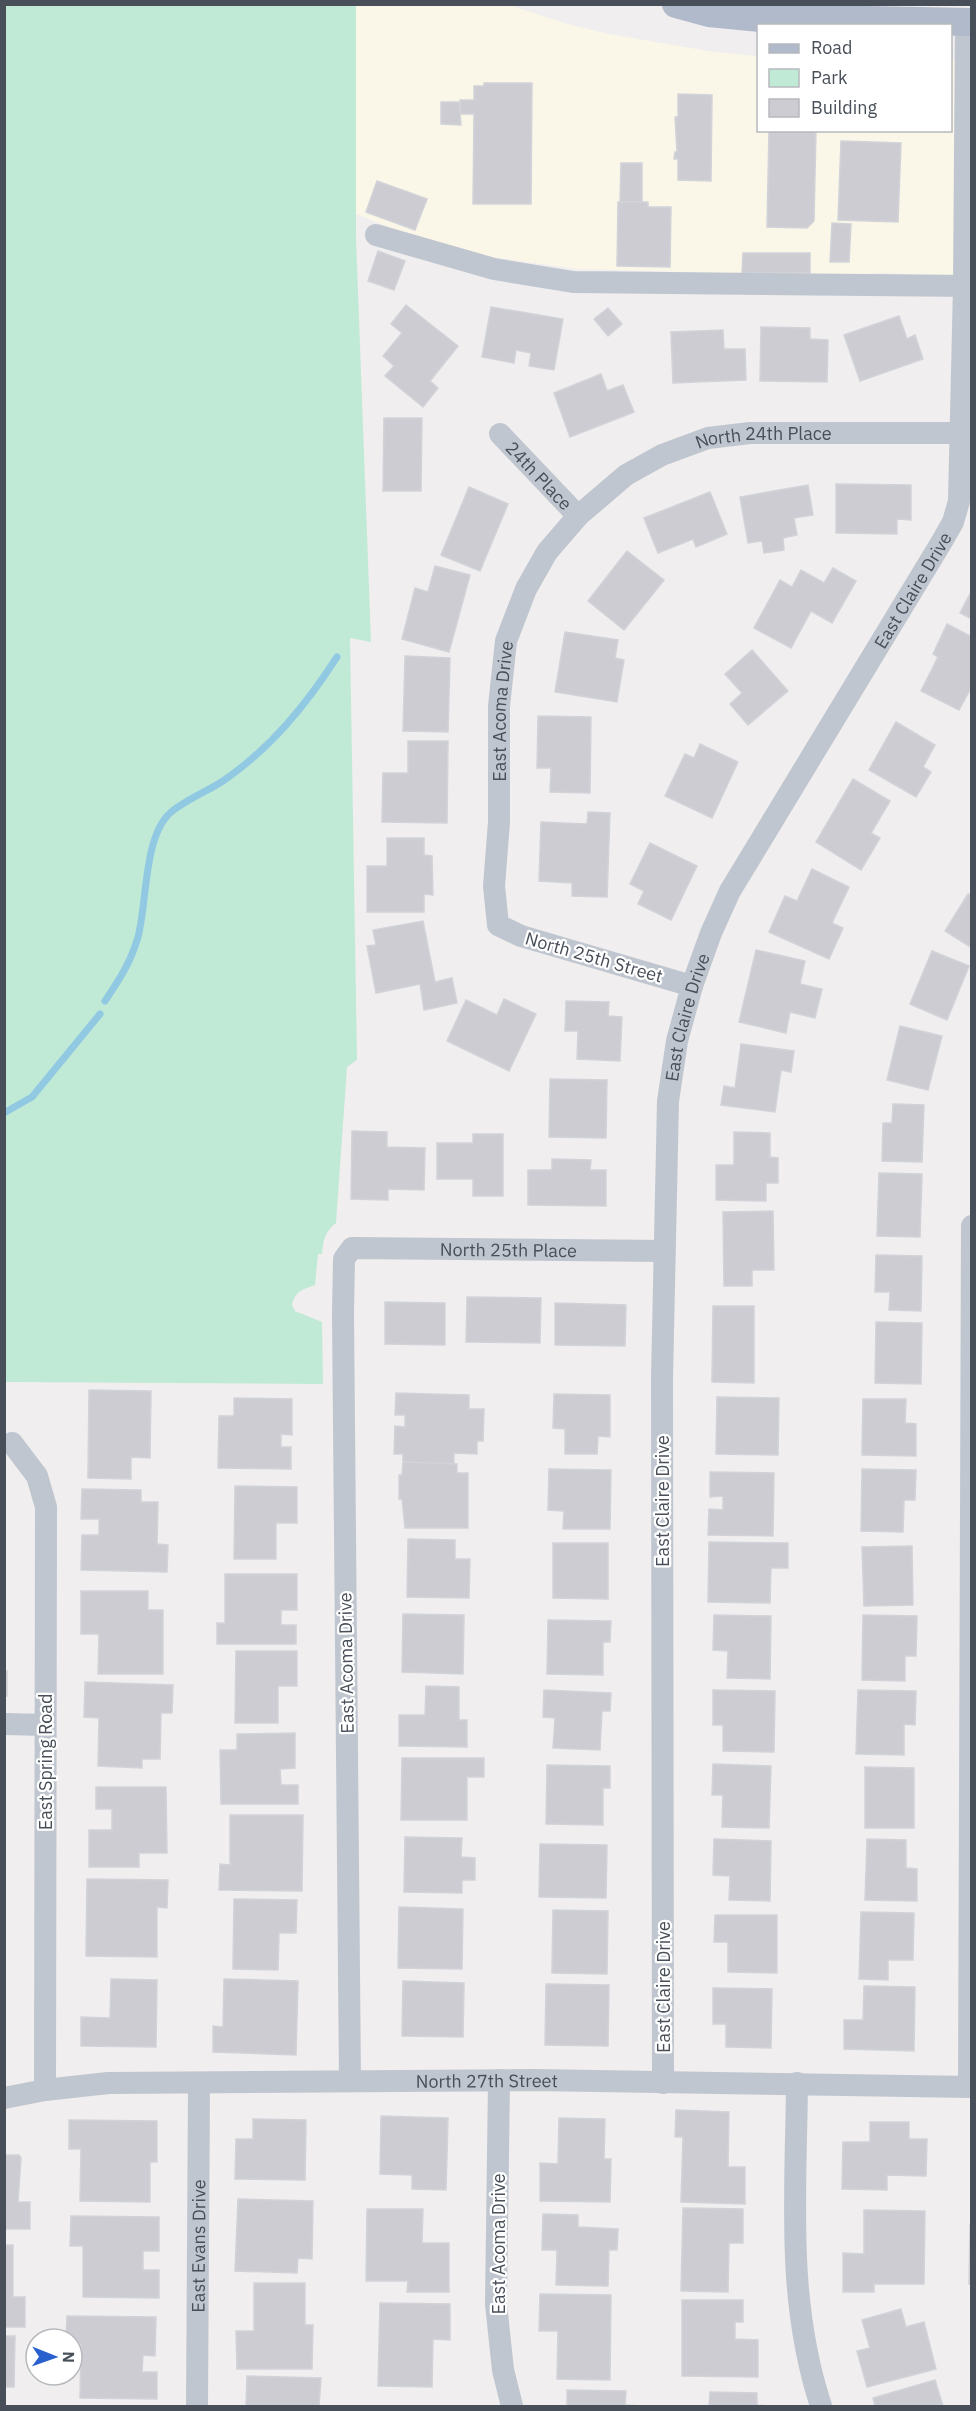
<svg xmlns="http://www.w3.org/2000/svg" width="976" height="2411" viewBox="0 0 976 2411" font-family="'IBM Plex Sans',sans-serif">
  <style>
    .commercial { fill: #faf7e8 }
    .green { fill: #c0ead5 }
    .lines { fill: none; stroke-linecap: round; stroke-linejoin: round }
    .stream { stroke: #91c9e3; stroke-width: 7 }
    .building { fill: #ccccd2; stroke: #d2d3d9; stroke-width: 1.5 }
    .minor { stroke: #c0c6cf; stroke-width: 22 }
    .major { stroke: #b0baca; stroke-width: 28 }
    .labels { text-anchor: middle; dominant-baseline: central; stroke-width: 4.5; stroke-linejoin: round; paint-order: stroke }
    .street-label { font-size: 18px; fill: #484f59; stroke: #fff }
  </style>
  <rect width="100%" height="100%" fill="#f0eeee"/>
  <path class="commercial" d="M356,5h153l58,19 42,10 105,18 44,4v74h192l1,-70h20v216l-90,-3 -55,3 -249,-7 -127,-18 -94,-37z"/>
  <path class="green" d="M5,4l351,1v233l15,404 -21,-4 7,422 -10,7 -11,156c-11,9 -13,17 -14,31h-4l-3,31c-13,5 -20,6 -23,20l3,6 27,11 1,62 -318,-2z"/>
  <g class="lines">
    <g class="stream">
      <path d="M105,1001c14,-21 26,-39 33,-64 9,-34 6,-99 31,-123 12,-12 39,-23 54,-33 48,-33 83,-76 114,-124"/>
      <path d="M4,1113l28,-16 68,-83"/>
    </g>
  </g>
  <g class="building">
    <path d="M484,83h48l-1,121h-58l1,-90h-14v-14h14v-14h10z"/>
    <path d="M678,94l34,1 -1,86 -33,-1v-21h-4l1,-7h2l-2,-35h3z"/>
    <path d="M441,102h18l2,23 -20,-1z"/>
    <path d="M769,130h47l-2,91 -7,7 -40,-1z"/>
    <path d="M841,141l60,2 -3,79 -60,-2z"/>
    <path d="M621,163h21v39h-22z"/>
    <path d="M377,181l50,18 -12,31 -49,-18z"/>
    <path d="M618,202h30v5h23l-1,60 -53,-1z"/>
    <path d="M832,223l19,1 -2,38h-19z"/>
    <path d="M378,251l27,10 -11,29 -26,-9z"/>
    <path d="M743,253h67v20h-68z"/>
    <path d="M406,305l52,41 -28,35 8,7 -15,19 -38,-31 9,-10 -11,-10 19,-23 -11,-9z"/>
    <path d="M491,307l72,12 -9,51 -25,-4 2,-13 -15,-3 -2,13 -32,-6z"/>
    <path d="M608,308l14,16 -14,12 -14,-17z"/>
    <path d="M899,316l8,23 8,-4 8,24 -63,22 -16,-46z"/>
    <path d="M761,327l49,1v11l18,1 -1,42 -67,-1z"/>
    <path d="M723,330l1,19h21l1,31 -73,3 -2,-51z"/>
    <path d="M601,374l6,17 16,-6 11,27 -64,25 -16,-44z"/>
    <path d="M384,418h38l-1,73h-38z"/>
    <path d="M836,484l75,1v35l-14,-1v15l-61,-1z"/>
    <path d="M808,485l5,30 -19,3 3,17 -14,3 1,12 -20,3 -2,-12 -14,2 -8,-46z"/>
    <path d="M469,487l39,17 -28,67 -39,-16z"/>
    <path d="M710,492l17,42 -31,13 -3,-8 -35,14 -14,-35z"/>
    <path d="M627,551l37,29 -40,50 -36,-29z"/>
    <path d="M435,566l35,9 -21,77 -47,-13 13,-51 13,4z"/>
    <path d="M833,568l23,13 -24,42 -21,-12 -20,37 -37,-20 26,-48 12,7 9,-17 23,13z"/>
    <path d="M972,590v29l-12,-6z"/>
    <path d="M947,624l25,13v49l-13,24 -38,-19 17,-34 -5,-3z"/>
    <path d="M565,632l53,8 -3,18 9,2 -7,42 -62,-10z"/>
    <path d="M752,650l36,41 -40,34 -18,-21 12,-11 -17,-19z"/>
    <path d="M405,656l45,2 -2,74 -45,-1z"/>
    <path d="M538,716l53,1 -1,76 -40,-1 1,-24h-14z"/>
    <path d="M896,722l39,23 -12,22 8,5 -15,25 -47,-27z"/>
    <path d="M408,741h40l-1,82 -65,-1 1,-49h25z"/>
    <path d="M700,744l38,18 -26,56 -47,-22 20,-42 9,4z"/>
    <path d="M853,779l37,22 -19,32 9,5 -19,32 -45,-28z"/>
    <path d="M588,812l22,1 -3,84 -35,-1v-13l-33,-2 2,-59 46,2z"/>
    <path d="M387,838h37v17l8,1 1,39 -9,-1v18h-57v-46h20z"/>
    <path d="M650,843l47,23 -26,54 -33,-16 6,-13 -14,-7z"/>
    <path d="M812,869l37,18 -17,36 11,5 -14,31 -60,-27 16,-36 12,5z"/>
    <path d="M968,894l4,2v52l-27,-17z"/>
    <path d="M423,921l12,61 17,-4 5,25 -33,7 -4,-26 -44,9 -9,-47 9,-1 -3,-15z"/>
    <path d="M756,950l49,11 -5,23 22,5 -7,29 -25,-6 -4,21 -47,-11z"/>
    <path d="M932,951l37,15 -22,54 -37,-16z"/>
    <path d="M504,999l32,15 -27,57 -62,-30 19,-41 31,15z"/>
    <path d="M566,1001l43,1 -1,14 14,1 -2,44 -43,-2 1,-28h-13z"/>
    <path d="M900,1026l42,10 -14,54 -41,-10z"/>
    <path d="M741,1044l53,7 -3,21 -10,-2 -6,42 -54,-7 3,-19 11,2z"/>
    <path d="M550,1079l57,1 -1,58 -57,-1z"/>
    <path d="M893,1104l31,1 -2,57 -40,-1 1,-38h9z"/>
    <path d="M352,1131l35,1v15l38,1 -1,42 -36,-1v11l-37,-1z"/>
    <path d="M734,1132l36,1v24l8,1v25h-12v18l-50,-1v-35h18z"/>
    <path d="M473,1134h30v62h-30v-17h-36v-36h36z"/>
    <path d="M552,1159l39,1 -1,10h16v36l-78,-1v-35h24z"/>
    <path d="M879,1173l43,1 -2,63 -43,-1z"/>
    <path d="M773,1211l1,59h-22v16h-28l-1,-74z"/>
    <path d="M876,1255l46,1 -1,55 -32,-1 1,-18h-15z"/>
    <path d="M467,1297l74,1 -1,45 -74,-1z"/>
    <path d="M385,1302l60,1v42l-60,-1z"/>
    <path d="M555,1303l71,2 -1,41 -70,-1z"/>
    <path d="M713,1306h41v77l-42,-1z"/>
    <path d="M876,1322l46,1 -1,61 -46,-1z"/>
    <path d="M89,1390l62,1 -1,67 -19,-1v22l-43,-1z"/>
    <path d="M396,1393l73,2v14h15l-1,32h-6v13l-23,-1v11l-51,-2v-8h-9l1,-28 10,1v-12h-10z"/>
    <path d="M554,1394l56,1v42l-12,-1 -1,18h-32v-25l-12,-1z"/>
    <path d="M717,1397l62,1 -1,57 -62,-1z"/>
    <path d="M234,1398l58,1v36l-11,-1v13h10v22l-73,-1 1,-52h15z"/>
    <path d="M863,1399h43l-1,24 11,1v32l-54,-1z"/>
    <path d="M403,1462l54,2v9h11v55h-63l-3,-29h-3v-24h3z"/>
    <path d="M549,1469l62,1 -1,59h-47l1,-18 -16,-1z"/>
    <path d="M862,1469l54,1 -1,30h-11l-1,32 -42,-1z"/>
    <path d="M710,1472l64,1 -1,63 -65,-1 1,-26 14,1v-14l-13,1z"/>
    <path d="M235,1486l62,1v36h-21v36h-42z"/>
    <path d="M82,1489l59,1v12h17l-1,42 11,1 -1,27 -86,-2 1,-35h17v-16h-18z"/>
    <path d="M408,1539l47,1v19h15l-1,39 -62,-1z"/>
    <path d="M709,1542l79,1v25h-17l-1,35 -62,-1z"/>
    <path d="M553,1543h55v56l-55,-1z"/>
    <path d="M912,1546l1,59 -49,1 -2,-59z"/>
    <path d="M225,1574h72v36h-16v15h15v19h-79v-21h8z"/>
    <path d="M81,1591h67v19h15v64h-65l1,-40h-18z"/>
    <path d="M403,1614l61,1 -1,59 -61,-2z"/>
    <path d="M714,1615l57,1 -1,63 -43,-1 1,-27 -15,-1z"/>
    <path d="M863,1615l54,1 -1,40h-11v25l-43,-1z"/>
    <path d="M548,1620l63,1 -1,21h-7v33l-56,-1z"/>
    <path d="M236,1651h61v35h-19v37h-43z"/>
    <rect x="4" y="1671" width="3" height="25"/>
    <path d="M85,1682l88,3 -1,28h-11l-1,46h-18v9l-44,-2 1,-48 -15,-1z"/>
    <path d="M426,1686l33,1v33h8v27l-68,-1v-31h26z"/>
    <path d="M544,1690l67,3 -1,18h-8l-2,39 -47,-2 2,-30 -12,-1z"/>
    <path d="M713,1690l62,1 -1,61 -51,-1v-26h-10z"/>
    <path d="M858,1690l58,1 -1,34 -11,-1v31l-48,-1z"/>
    <path d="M295,1733v35l-15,1 1,16h17v19h-77l-1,-54h17v-16z"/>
    <path d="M402,1758h82v19h-17v43h-66z"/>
    <path d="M713,1764l58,2 -2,62 -47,-1 1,-32h-11z"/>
    <path d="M547,1765l63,1v22h-7v37l-57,-1z"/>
    <path d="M865,1767l49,1v60h-49z"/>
    <path d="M96,1787h70l1,66h-28v14h-50v-37h23v-21h-16z"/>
    <path d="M230,1815h73l-1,76 -83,-1 1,-26 10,1z"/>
    <path d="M405,1837l57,1 -1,19 14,1v22h-13v13l-58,-1z"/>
    <path d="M714,1839l57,2 -1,60 -41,-1 1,-24 -17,-1z"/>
    <path d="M867,1839l39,1v28l11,1v32l-52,-1z"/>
    <path d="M540,1844l67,1 -1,53 -67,-1z"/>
    <path d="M87,1879l81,1 -1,28 -10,-1v50l-71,-1z"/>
    <path d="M234,1899l63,1 -1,33h-17l-1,37 -45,-1z"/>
    <path d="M399,1907l64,2 -1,60 -64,-1z"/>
    <path d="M553,1910l55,1 -1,63 -55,-1z"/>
    <path d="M861,1912l53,1 -1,47h-25v20l-29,-1z"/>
    <path d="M715,1915h62v58l-49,-1v-30h-14z"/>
    <path d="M111,1979l46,1 -1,67 -75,-1v-29l29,1z"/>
    <path d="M224,1979l74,2 -2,74 -83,-3v-26l10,1z"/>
    <path d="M403,1981l61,2 -1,54 -61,-1z"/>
    <path d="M546,1984l63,1 -1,61 -63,-1z"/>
    <path d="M864,1986l51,1 -1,64 -70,-2v-29h19z"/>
    <path d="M713,1988l59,1 -1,59 -45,-1v-23h-13z"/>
    <path d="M676,2110l53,2 -1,55h17v37l-64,-2 2,-65h-8z"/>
    <path d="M381,2116l67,2 -2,72 -34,-1v-14l-32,-1z"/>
    <path d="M559,2118l46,1 -1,40h7l-1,43 -70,-1v-38l18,1z"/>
    <path d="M253,2119l53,1 -1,60 -70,-1 1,-40h17z"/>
    <path d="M69,2120l88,1v41h-7v40l-70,-1 1,-52h-12z"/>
    <path d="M870,2122h39v17h18l-1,37 -39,-1v15l-45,-1 1,-47h27z"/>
    <path d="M4,2155h15l2,3 -3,44h12v27h-26z"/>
    <path d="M238,2199l75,2 -1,58 -14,-1 -1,15 -62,-2z"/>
    <path d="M683,2208l60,1v34h-14l-1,49 -47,-1z"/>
    <path d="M367,2209h56l-1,34h27v49h-42l1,-11h-42z"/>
    <path d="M864,2210l61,1 -1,73h-50v8h-31v-39l21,1z"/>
    <path d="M543,2214l35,1v12l40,2 -1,21h-8l-1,36 -52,-1 1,-35h-15z"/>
    <path d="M71,2216l88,1v34h-16v19h16v28l-76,-1v-51h-13z"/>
    <path d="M970,2225h2v59h-3z"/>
    <path d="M4,2245h9v52h12v30h-21z"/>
    <path d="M254,2283h51v42h8l-1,44h-75l-1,-38h18z"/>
    <path d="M540,2294l71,1 -1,85 -53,-1 1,-48h-19z"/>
    <path d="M682,2300h61v22h-8v17l23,1v37l-76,-1z"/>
    <path d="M380,2303l70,1v36l-17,-1 -1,48 -54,-1z"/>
    <path d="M901,2309l5,18 18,-5 12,47 -69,18 -10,-36 13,-3 -8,-28z"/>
    <path d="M67,2316l89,1 -1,39 -12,-1 -1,17h15v27l-77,-1 1,-54h-9v-5h-6z"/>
    <path d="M4,2336h11l-1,51h-10z"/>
    <path d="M247,2376l74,2 -2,28h-73z"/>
    <path d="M935,2380l8,26h-68l-2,-8z"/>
    <path d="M567,2390l59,1 -1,14 17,1h-75z"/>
    <path d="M710,2392l47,1v12l12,1h-60z"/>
  </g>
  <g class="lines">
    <g class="minor">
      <path d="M376,235l118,34 79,13 399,4"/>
      <path id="s1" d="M500,434l78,82"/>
      <path id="s2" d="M692,986l-171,-50 -23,-11 -4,-39 5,-64v-116l7,-65 20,-52 21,-37 31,-36 48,-41 36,-20 46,-17 42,-5h222"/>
      <path d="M12,1443l25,33 9,31 -1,583"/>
      <path d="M4,1724l41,1"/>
      <path d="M499,2080l-3,224 7,66 9,36"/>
      <path id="s3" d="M350,2081l-7,-766 1,-56 8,-11 312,3"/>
      <path id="s4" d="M663,2083l-1,-705 6,-277 9,-60 15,-55 19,-53 19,-42 211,-348 12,-21 6,-21 5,-215 2,-264"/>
      <path d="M797,2083c-1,110 -11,217 24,323"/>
      <path d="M969,2087l3,-861"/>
      <path id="s5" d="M4,2098l41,-8 63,-7 426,-3 438,7"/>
      <path id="s6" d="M197,2406l2,-323"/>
    </g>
    <path class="major" d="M676,4l33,9 51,5 212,4"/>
  </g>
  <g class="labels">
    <g class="street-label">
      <text stroke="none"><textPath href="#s2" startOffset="843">North 24th Place</textPath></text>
      <text stroke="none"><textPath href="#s1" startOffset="57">24th Place</textPath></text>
      <text stroke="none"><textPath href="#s4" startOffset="1554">East Claire Drive</textPath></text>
      <text stroke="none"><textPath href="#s2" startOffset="418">East Acoma Drive</textPath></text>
      <text transform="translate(594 957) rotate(16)">North 25th Street</text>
      <text stroke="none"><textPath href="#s4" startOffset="1068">East Claire Drive</textPath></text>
      <text stroke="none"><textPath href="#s3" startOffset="992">North 25th Place</textPath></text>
      <text transform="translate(662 1501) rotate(-90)">East Claire Drive</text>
      <text transform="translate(346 1663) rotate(-91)">East Acoma Drive</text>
      <text transform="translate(45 1762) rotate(-90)">East Spring Road</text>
      <text transform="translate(663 1987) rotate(-90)">East Claire Drive</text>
      <text stroke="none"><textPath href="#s5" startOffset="484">North 27th Street</textPath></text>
      <text transform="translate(498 2244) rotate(-90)">East Acoma Drive</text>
      <text stroke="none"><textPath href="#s6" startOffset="160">East Evans Drive</textPath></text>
    </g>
  </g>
  <rect width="976" height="2411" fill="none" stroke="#484f59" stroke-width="12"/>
  <rect x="757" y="24" width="195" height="108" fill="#ffffff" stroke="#b6b9bd" stroke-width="1.5"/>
  <rect x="769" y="44" width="30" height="9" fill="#b0baca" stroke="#b6b9bd" stroke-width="1.5"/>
  <text x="811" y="54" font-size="18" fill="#484f59">Road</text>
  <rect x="769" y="69" width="30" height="18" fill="#c0ead5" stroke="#b6b9bd" stroke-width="1.5"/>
  <text x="811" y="84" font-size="18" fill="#484f59">Park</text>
  <rect x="769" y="99" width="30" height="18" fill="#ccccd2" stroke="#b6b9bd" stroke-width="1.5"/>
  <text x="811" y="114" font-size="18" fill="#484f59">Building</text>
  <g transform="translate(54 2357) rotate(91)"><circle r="28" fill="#ffffff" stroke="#b6b9bd" stroke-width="1.5"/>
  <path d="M0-4.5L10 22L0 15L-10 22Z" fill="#2a60ce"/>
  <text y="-9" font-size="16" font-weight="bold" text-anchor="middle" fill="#484f59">N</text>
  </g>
</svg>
